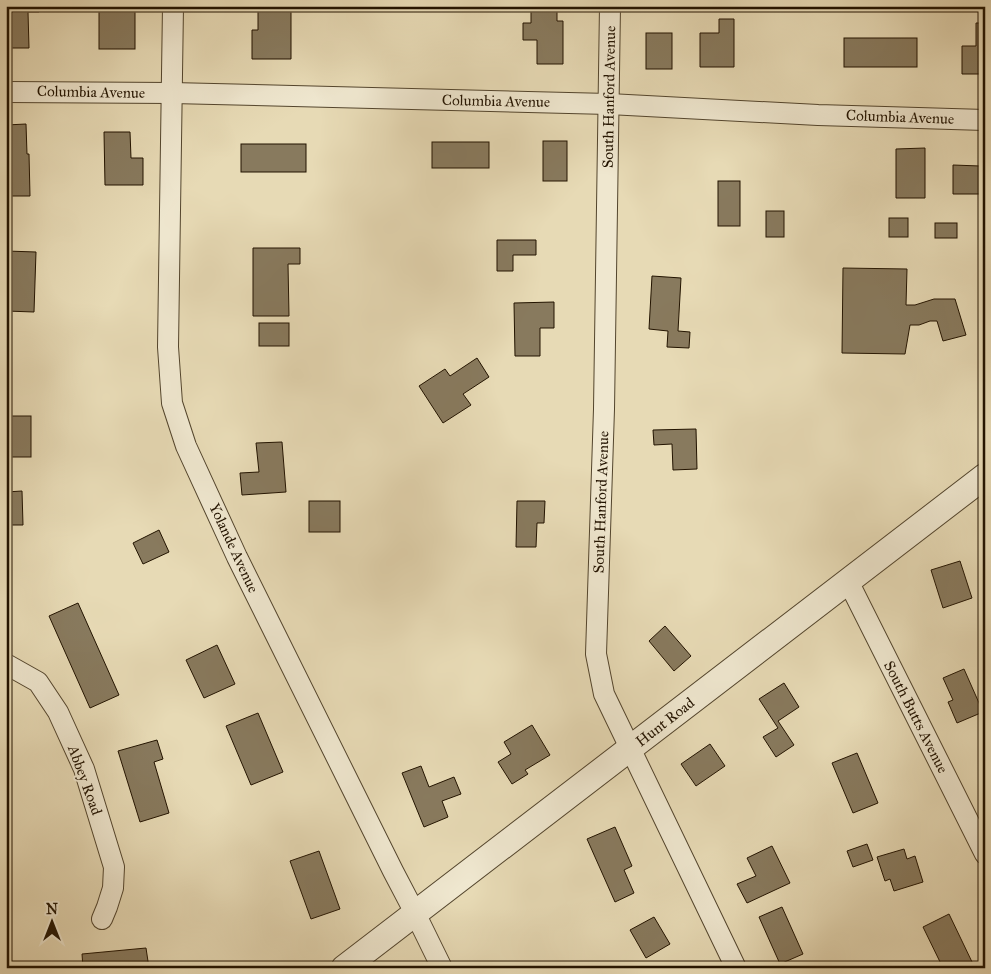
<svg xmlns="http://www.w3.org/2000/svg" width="991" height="974" viewBox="0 0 991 974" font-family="'IM FELL Great Primer',serif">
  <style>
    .building { fill: #887a5e; stroke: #221300 }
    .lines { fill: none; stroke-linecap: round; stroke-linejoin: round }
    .minor-casing { stroke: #53452d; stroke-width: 22 }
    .tertiary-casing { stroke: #53452d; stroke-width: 27 }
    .minor { stroke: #efe7cf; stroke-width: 20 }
    .tertiary { stroke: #efe7cf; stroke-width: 25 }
    .labels { text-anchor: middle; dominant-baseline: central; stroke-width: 4; stroke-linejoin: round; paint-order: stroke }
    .street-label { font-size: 15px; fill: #221300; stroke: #efe7cf }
  </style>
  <rect width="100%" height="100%" fill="#e7dab5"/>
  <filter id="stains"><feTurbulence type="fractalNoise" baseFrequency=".004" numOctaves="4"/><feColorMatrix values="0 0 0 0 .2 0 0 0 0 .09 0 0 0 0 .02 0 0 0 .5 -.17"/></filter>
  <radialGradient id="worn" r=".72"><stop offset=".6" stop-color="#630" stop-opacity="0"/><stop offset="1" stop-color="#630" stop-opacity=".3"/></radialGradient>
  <g class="building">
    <path d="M6,6h32l1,6h-11l1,36h-23z"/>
    <rect x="99" y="6" width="36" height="43"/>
    <path d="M258,6h33v53h-39v-29h6z"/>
    <path d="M531,7h26v14h6v43h-26v-24h-14v-17h8z"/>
    <path d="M719,19h15v48h-34v-34h19z"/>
    <path d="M976,23h9v51h-23v-28h14z"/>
    <rect x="646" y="33" width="26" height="36"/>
    <rect x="844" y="38" width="73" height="29"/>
    <path d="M26,124l1,30h2l1,42h-24v-71z"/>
    <path d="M104,132h26l1,26h12v27h-38z"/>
    <rect x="543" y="141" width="24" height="40"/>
    <rect x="432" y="142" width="57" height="26"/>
    <rect x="241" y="144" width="65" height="28"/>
    <path d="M925,148v50h-29v-49z"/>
    <path d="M980,149h5v45h-32v-29l27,1z"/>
    <rect x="718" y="181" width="22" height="45"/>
    <rect x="766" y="211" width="18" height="26"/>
    <rect x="889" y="218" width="19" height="19"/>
    <rect x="935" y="223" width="22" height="15"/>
    <path d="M497,240h39v15h-23v16h-16z"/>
    <path d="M253,248h47v16h-12l1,52h-36z"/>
    <path d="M6,251l30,1 -2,60 -28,-1z"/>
    <path d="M843,268l64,1 -1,36h9l19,-6h21l11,36 -23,6 -6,-20h-7l-11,4h-9l-5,29 -63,-1z"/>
    <path d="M652,276l29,2 -3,53 12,1 -1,16 -22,-1 1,-16 -19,-2z"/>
    <path d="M554,302v26h-14v28h-25l-1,-53z"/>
    <rect x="259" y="323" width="30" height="23"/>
    <path d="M477,358l12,19 -26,17 8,11 -28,18 -24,-37 26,-17 5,7z"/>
    <rect x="6" y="416" width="25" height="41"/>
    <path d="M696,429l1,40 -24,1 -1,-26 -18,1 -1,-15z"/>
    <path d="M282,442l4,50 -44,3 -2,-22 19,-1 -3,-29z"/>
    <path d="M22,491l1,34h-17v-33z"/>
    <rect x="309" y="501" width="31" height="31"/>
    <path d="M517,501h28l-1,22h-7l-1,24h-20z"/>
    <path d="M159,530l10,22 -26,12 -10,-21z"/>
    <path d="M960,561l12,37 -29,10 -12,-38z"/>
    <path d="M78,603l41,92 -29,13 -41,-92z"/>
    <path d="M665,626l26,30 -17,15 -25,-30z"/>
    <path d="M217,645l18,39 -31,14 -18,-38z"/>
    <path d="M964,669l19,43 -26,11 -9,-21 5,-2 -10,-22z"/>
    <path d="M784,683l15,24 -21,14 16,24 -18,12 -13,-20 15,-9 -19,-29z"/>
    <path d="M258,713l25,59 -32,13 -25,-59z"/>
    <path d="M532,725l18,30 -25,15 3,4 -16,10 -14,-22 13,-8 -7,-12z"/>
    <path d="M157,740l6,19 -9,3 15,51 -29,9 -22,-71z"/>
    <path d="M710,744l15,22 -29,20 -15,-22z"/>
    <path d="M857,753l21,50 -25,10 -21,-50z"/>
    <path d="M421,766l8,21 25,-10 7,17 -19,7 6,16 -24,10 -22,-54z"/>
    <path d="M615,827l17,39 -8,4 10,23 -19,9 -28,-63z"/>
    <path d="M867,844l6,16 -20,7 -6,-16z"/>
    <path d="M772,846l18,37 -43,20 -10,-19 19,-8 -9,-18z"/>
    <path d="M904,849l3,10 8,-3 8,26 -29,9 -4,-12 -5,2 -8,-24z"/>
    <path d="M319,851l21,58 -29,10 -21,-58z"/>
    <path d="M782,907l21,47 -23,10 -21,-47z"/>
    <path d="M949,914l24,50 -8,4h-22l-20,-41z"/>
    <path d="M654,917l16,27 -24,14 -16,-28z"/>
    <path d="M146,948l3,20h-66l-1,-14z"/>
  </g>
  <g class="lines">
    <defs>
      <g id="minor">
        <path d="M173,6l-5,341 4,56 14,43 51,111 156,314 22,42 27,55"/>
        <path d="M610,6l-6,403 -8,245 8,40 132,274"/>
        <path d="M6,92l166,1 437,11 209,11 167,5"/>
        <path d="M848,581l137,273"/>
        <path d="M6,664l32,18 20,30 26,57 30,98 -1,21 -6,19 -5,12"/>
      </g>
      <path id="tertiary" d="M344,968l641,-492"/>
    </defs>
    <use href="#minor" class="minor-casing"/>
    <use href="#tertiary" class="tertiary-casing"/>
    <use href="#minor" class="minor"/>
    <use href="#tertiary" class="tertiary"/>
  </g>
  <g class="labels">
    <g class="street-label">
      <text transform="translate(91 92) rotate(1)">Columbia Avenue</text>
      <text transform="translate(609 97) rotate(-89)">South Hanford Avenue</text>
      <text transform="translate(496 101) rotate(1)">Columbia Avenue</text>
      <text transform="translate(900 117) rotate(2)">Columbia Avenue</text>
      <text transform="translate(601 502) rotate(-88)">South Hanford Avenue</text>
      <text transform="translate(234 548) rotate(65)">Yolande Avenue</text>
      <text transform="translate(916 717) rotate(63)">South Butts Avenue</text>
      <text transform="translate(665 722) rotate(-38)">Hunt Road</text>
      <text transform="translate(85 780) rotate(70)">Abbey Road</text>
    </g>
  </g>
  <rect width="991" height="974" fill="none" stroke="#e7dab5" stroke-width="25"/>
  <rect x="8" y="8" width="976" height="959" fill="none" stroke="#221300" stroke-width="2.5"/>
  <rect x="12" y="12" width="966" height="949" fill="none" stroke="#221300"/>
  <g transform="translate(52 922)" stroke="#efe7cf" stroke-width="4" paint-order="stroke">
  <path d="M0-4L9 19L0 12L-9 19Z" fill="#221300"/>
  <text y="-8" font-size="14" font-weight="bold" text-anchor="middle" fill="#221300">N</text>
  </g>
  <rect width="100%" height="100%" filter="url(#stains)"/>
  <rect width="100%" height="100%" fill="url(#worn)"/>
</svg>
